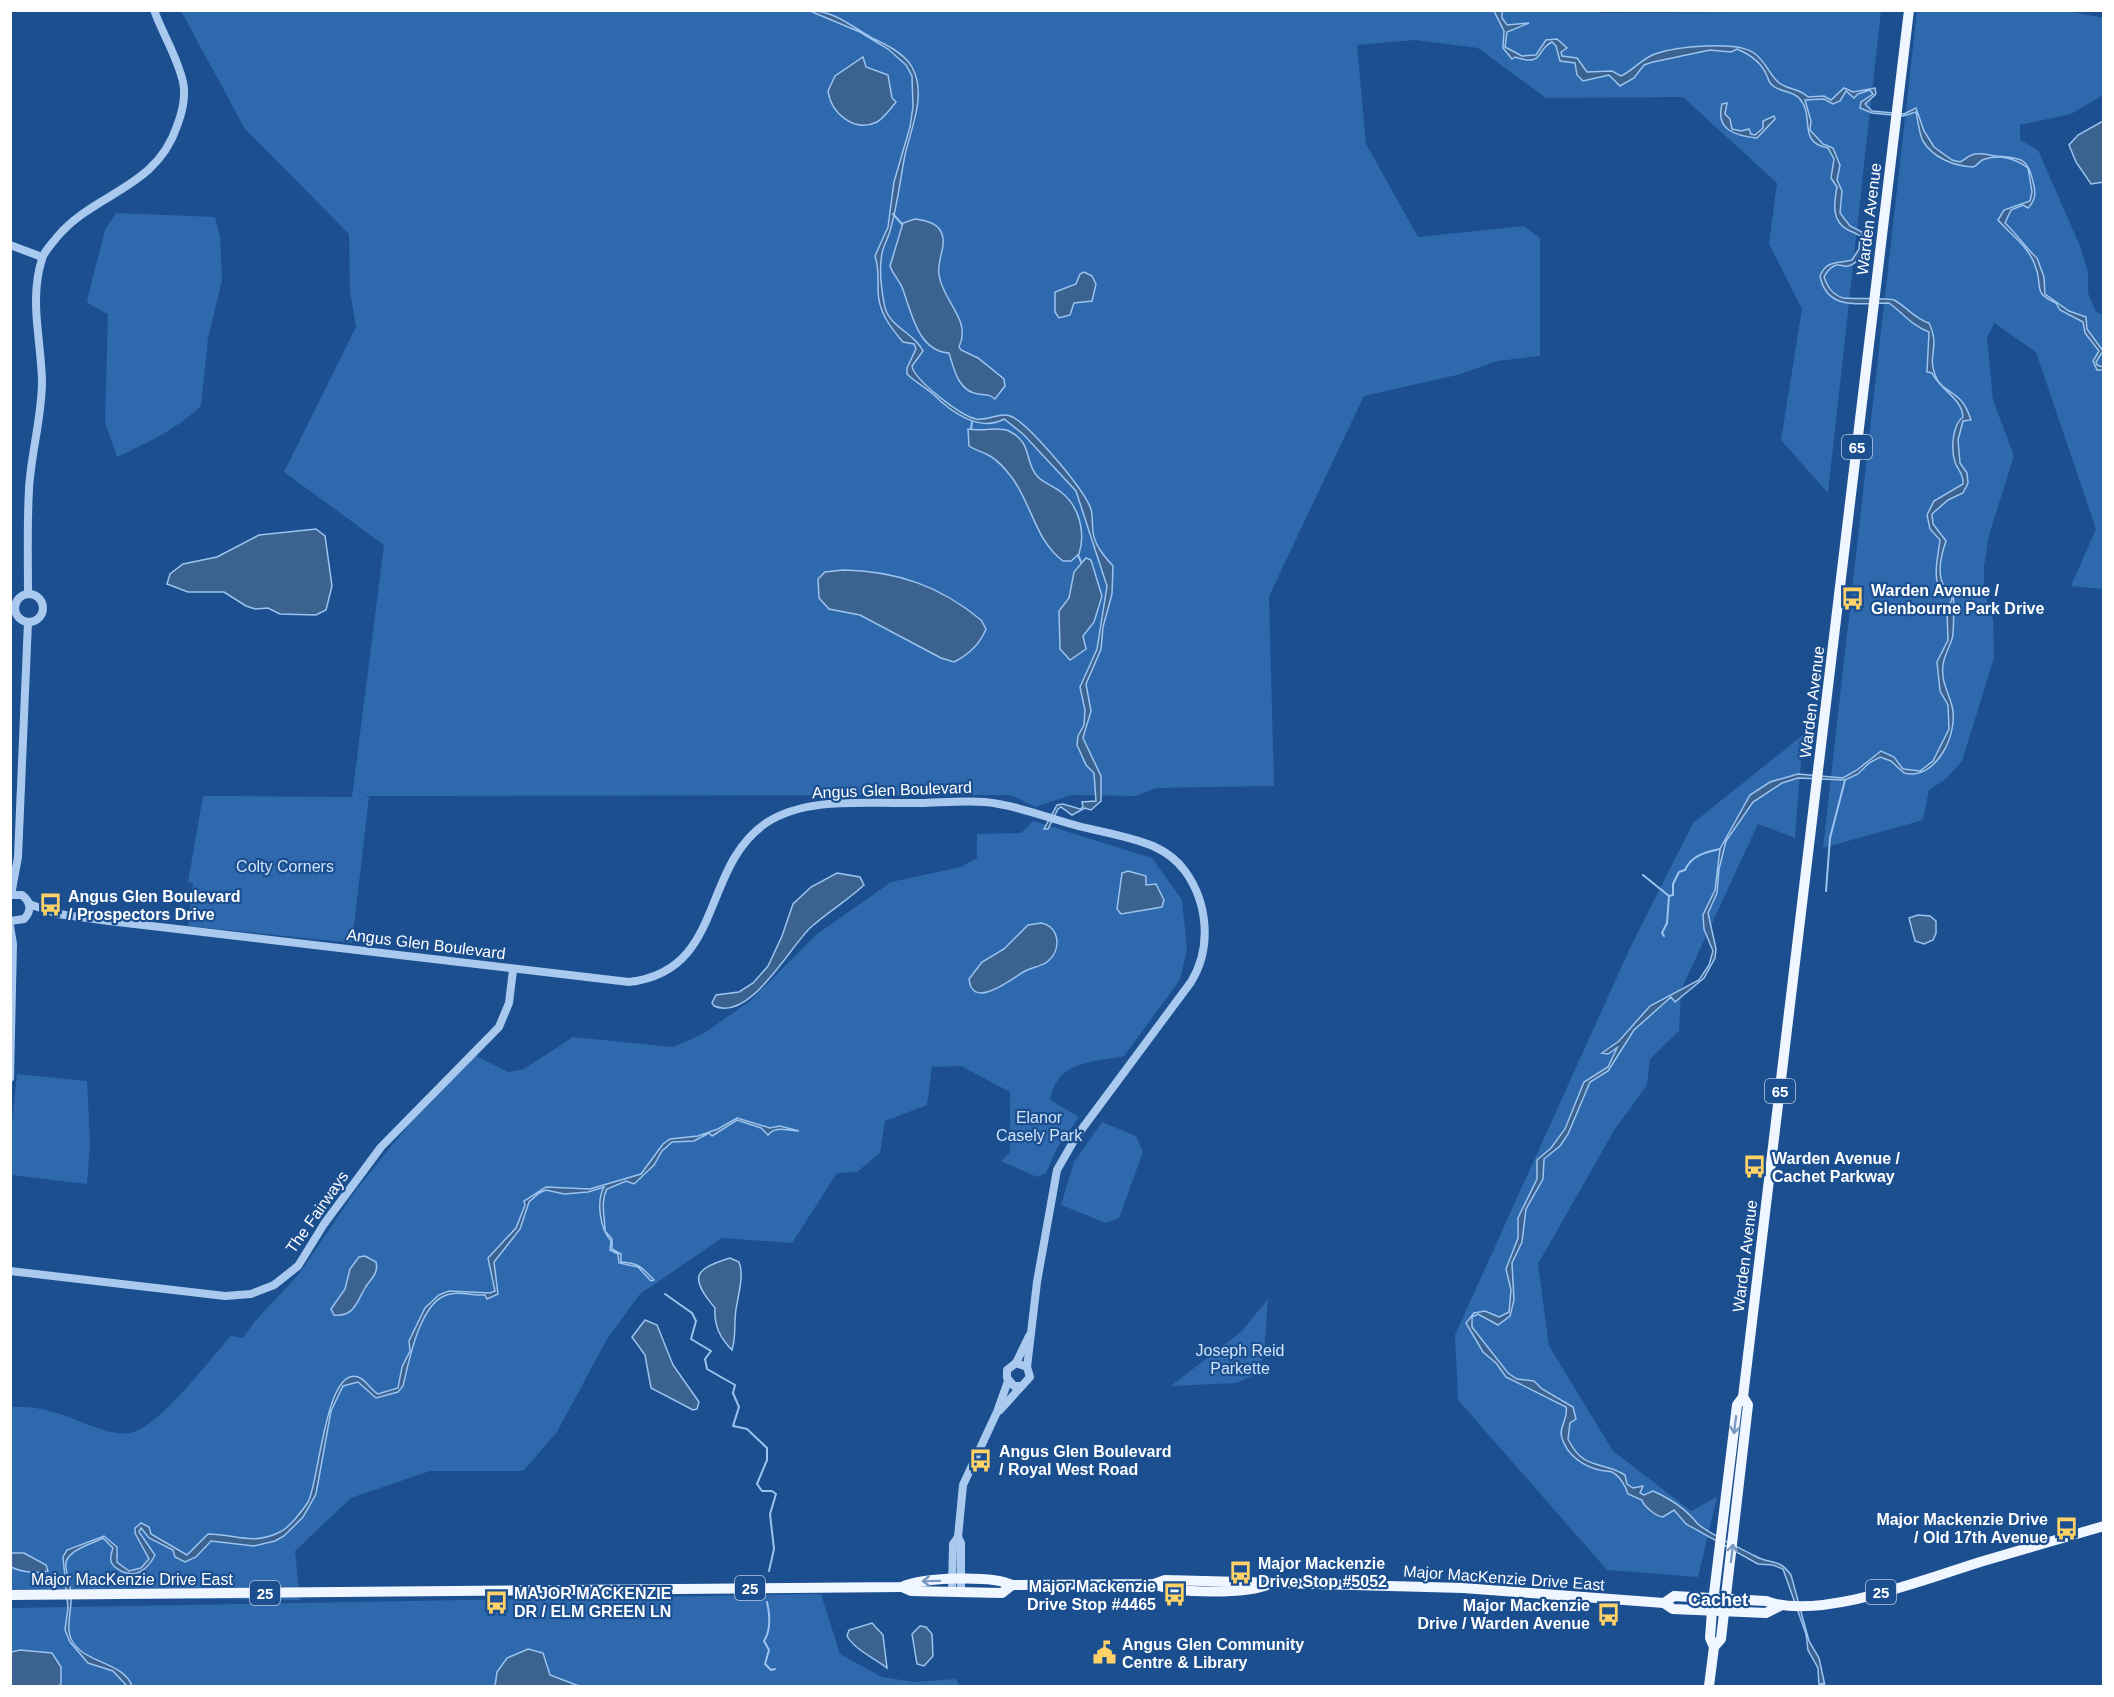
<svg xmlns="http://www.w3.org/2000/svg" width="2114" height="1697" viewBox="0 0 2114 1697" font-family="Arial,sans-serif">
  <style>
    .green { fill: #2e69ad }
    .water { fill: #3c6290; stroke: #9cc4f0; stroke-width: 1.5 }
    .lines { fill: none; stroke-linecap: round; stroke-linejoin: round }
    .stream { stroke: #9cc4f0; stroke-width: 2 }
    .minor { stroke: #a9c9ee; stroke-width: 8 }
    .major { stroke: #f0f6ff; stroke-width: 10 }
    .oneway { stroke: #7b9ac1 }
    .labels { text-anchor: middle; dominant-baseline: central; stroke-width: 4.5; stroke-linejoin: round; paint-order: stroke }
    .shield { fill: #1b4f8f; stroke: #bbcadd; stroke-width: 1.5 }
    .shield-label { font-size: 15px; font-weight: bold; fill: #fff }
    .street-label { font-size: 16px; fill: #fff; stroke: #1b4f8f }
    .poi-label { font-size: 16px; font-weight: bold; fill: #fff; stroke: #1b4f8f; text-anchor: start }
    .park-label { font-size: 16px; fill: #cfe3fa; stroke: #1b4f8f }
    .neighbourhood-label { font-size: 18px; font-weight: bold; fill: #fff; stroke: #1b4f8f }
  </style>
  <rect width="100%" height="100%" fill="#1b4f8f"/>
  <g class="green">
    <path d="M1598,10l2,3 281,-2 -53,482 -47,-53 21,-131 -33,-65 8,-61 -94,-86 -137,1 -68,-50 -63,-8 -58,5 9,99 52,93 106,-11 16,12v118l-43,5 -36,13 -97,22 -95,200 5,190 -118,2 -20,8 -64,-1 -37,12 -24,-12 -648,1 6,1 -17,146 -164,-17 5,-43 -5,-1 15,-86 149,1 32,-252 -100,-73 72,-145 -6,-35 -1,-58 -104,-105 -64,-118z"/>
    <path d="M2063,10l40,8v77l-32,19 -51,11v15l18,10 42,96 8,26v21l8,19 7,3v274l-32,-3 25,-57 -60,-177 -42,-29 -7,16 6,61 21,56 -25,79 -5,31v25l9,29 1,38 -32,103 -16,18 -17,11 -6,30 -100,28 94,-837z"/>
    <path d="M116,213l99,4 5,19 2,44 -14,58 -7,68c-24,23 -54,37 -84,51l-12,-35 3,-108 -19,-10 -2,-4 18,-70z"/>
    <path d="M1803,735l-8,103 -37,-14 -77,166 -2,41 -29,28 -3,26 -32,44 -77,135 11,82 64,105 78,60 26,-14 -19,80 -91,-7 -149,-170 -3,-65 175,-387 63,-125z"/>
    <path d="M1033,821l119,37 30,42 5,49 -7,31 -56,76c-33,7 -66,4 -74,44l29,17 -22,31 -11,25 -9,4 -36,-16 9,-9v-60l-49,-26 -29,1 -5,38 -42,16 -5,32 -23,19 -20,1 -45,70 -70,-5 -82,56 -33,45 -50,93 -34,39h-93l-79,27 -56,53 5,49 -289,-3 -1,-190c39,-2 59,12 94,23 6,3 21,4 27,3 30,-8 78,-73 100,-97l12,2 12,-17 44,-47 57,-84 54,-67 66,-67 32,16 16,-3 49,-32 100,10 30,-13 47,-33 66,-66 75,-53 70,-15 16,-9v-24l44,-1z"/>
    <path d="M17,1074l70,7 3,63 -3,40 -76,-9v-45z"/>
    <path d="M1102,1122l34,14 7,16 -24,66 -13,5 -45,-18 13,-43z"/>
    <path d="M1268,1299l-4,55 -4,13 -8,9 -16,7 -65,3 71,-55z"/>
    <path d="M821,1594l19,60 42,23 32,5 42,-3 4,7h-949l-1,-78z"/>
  </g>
  <g class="water">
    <path d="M1502,10v8l5,7 22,-2 -22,9 -2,15 17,9 14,-1 10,-15 11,-1 10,9 -6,4 1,4 15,2 10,14 25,-1 9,5c13,-6 20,-17 34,-22 20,-7 81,-14 99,-1 12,9 14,19 23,28 8,9 24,7 31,16l16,-1 7,4 13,-12 9,4 22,-4 1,6 -11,10 7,7 32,3 12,-6 8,23 10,16 18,13 8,2c5,-2 7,-6 12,-7 6,-3 17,0 24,1 22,2 32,0 37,26 3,10 3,18 -5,26l-5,-3 -12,5 -6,13c10,9 25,30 32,35l7,19 1,17 24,17 17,6 1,12 16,22 -7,11 1,3 6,2 1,3h-7l-4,-9 6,-10 -14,-18 -2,-11 -23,-12 -4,-7c-25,-11 -12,-16 -21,-38 -7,-19 -24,-30 -37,-45l6,-10 26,-9 2,-9 -4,-24c-12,-9 -28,-14 -43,-9 -6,1 -6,6 -12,8 -19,-1 -40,-9 -50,-26 -4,-7 -5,-21 -7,-29l-13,4 -31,-3 -12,-5 1,-6 12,-8 -3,-4 -12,4 -4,4 -8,-7 -6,10 -7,3 -9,-5 -19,1 6,21 -1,9 13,14 10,4 7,17 -3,15 5,11 -2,22 10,13 12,6c3,12 2,30 -14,34 -5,1 -9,-3 -14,0 -4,2 -8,7 -10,11 4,11 8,17 19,21 10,1 46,0 51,2 13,7 21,19 35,23 12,25 -3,32 7,54 5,13 20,15 27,26 4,5 6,12 8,17l-8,1 -5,19 2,23 7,10 1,10 -5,10 -15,7 -16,14 1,10 13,17c-6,17 -12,43 7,53 1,5 1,40 -1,45 -3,9 -8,17 -9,26 -2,17 5,26 9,41 7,26 -15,75 -48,67l-13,-12 -11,-4 -11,6 -11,11 -13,6 -47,-2 -16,5 -29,19 -27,39 -7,28 -2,24 -9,20 8,36 -1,9 -11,20 -29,24 -4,-5 -37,33 -26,41 -18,11 -22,52 -8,12 -16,13 -1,20 -17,30 -4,33 -10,21 2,37 -4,16 -12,9 -20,-11 -6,3v10l36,46 9,6 17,2 8,8 31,18 3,12 -6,4 -2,16c16,33 34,21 57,36l2,9 6,4 10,-2 -3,7 4,2 9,-4c18,8 32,17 44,32 8,9 45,26 58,33 15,9 23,1 36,19l18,66 10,17 6,28 -3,-3 -3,3 -1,-18 -10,-18 -2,-16 -23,-65 -10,-4 -15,-1 -72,-40 -12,-14 -11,7c-7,-1 -19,-10 -21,-17l-14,-6c-2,-7 -8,-18 -16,-22 -2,-1 -9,-1 -13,-2 -16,-4 -32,-15 -37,-32 -4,-11 7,-19 4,-31l-60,-30 -10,-14 -13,-11 -17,-29 8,-10 11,-2 14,6 10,-5 2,-22 -5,-21 12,-31v-20l19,-39v-19l14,-12 14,-19 19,-47 24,-15 9,-19 -9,6 -6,-1 17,-12 31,-35 49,-26 10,-15 4,-14 -9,-22 -1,-14 12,-25 5,-41 30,-54 20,-13 28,-8 45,4 14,-8 24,-19 13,6 9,12 17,2 13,-10 16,-32 -1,-24 -8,-14 -3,-29 11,-22 -1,-29 5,-12 -3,-4 -8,-2c-9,-17 -3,-35 -1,-53l-10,-11 -3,-14 7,-14 29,-17c1,-10 -5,-13 -8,-22 -4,-12 -3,-37 8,-45 -1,-19 -23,-27 -31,-44l-5,-1 2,-40c-17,-6 -26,-19 -40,-29 -27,0 -62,9 -69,-27 7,-17 19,-12 32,-16l7,-11 1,-13c-4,-3 -8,-4 -12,-6 -17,-9 -14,-27 -11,-43l-6,-9 3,-19 -6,-11c-32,-6 -12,-32 -29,-50 -6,-7 -21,-6 -28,-14 -3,-3 -2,-4 -4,-8 -5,-13 -18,-22 -30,-27l-6,3 -21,-2 -57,12 -9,3 -10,13 -14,8 -11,-11 -26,6 -6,-6 -2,-12 -15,-2 -4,-15 -4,-4c-17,8 -7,25 -37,15l-3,2 -9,-11 1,-17 -10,-20z"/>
    <path d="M810,11c24,-1 42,16 62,27 13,6 32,15 40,29 16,29 -3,65 -8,93 -4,22 -7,46 -13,67 -2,10 -7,17 -9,26 -3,16 -1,34 2,50 3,24 30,29 39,48l-11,15c2,14 49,50 64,53 15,2 26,-10 40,0 18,12 68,70 75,90 2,8 1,15 2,23 2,14 11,24 20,34l-1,28 -9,33 -2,22 -15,35 5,27 -8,27 18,38v25l-10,9 -6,-2 -13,7 -11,-8 -3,2 -10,20h-4l13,-24 6,-1 17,5 3,-2 -1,-5 14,-1 -2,-28 -8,-8 -9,-20 1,-9 6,-11 1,-15 -5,-23 17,-38 10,-63 -31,-95 -53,-57 -19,-15c-25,14 -54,-8 -71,-25 -8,-7 -18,-12 -26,-20v-6l9,-19 -2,-5 -11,-2c-13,-15 -25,-31 -25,-52 0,-12 1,-23 -3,-34l13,-29 6,-45 16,-55 3,-20 -1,-31 -6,-11 -18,-16 -28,-17z"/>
    <path d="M863,57l3,10 22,8 4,23 4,4c-4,5 -12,16 -19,20 -23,11 -46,-9 -49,-31l7,-15z"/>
    <path d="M1727,103l-2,11 5,5 2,10 9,2 8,-2 2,5 4,1 8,-7v-7l11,-5 1,3 -18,19c-21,-2 -42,-8 -35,-34z"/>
    <path d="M2103,121v61l-12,2 -15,-22 -7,-17 9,-10z"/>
    <path d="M915,219c9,1 20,3 25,11 9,14 -4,30 -1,45 4,27 33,45 20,72l2,3 17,8 26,21 1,7 -10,13c-6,-5 -9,-4 -17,-5 -20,-3 -24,-25 -29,-41 -32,-2 -38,-43 -47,-66 -4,-8 -9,-13 -12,-21l13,-43z"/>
    <path d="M1084,272l8,4 4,8 -4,17 -18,2 -4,12 -11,3 -4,-6v-20l21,-8 4,-10z"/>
    <path d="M968,429c13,3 29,-3 41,2 24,12 15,30 28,45 6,7 17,10 24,16 18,14 25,40 18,62l-8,7h-8c-27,-20 -31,-55 -50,-82 -6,-8 -14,-18 -23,-23 -7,-4 -15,-6 -21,-10z"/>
    <path d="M316,529l9,7 7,50 -6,24 -10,5 -36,-1 -12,-6 -13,1 -9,-3 -22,-14h-36l-21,-8 3,-10 13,-10 34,-7 42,-22z"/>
    <path d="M1086,558l5,2 11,36 -8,26 -11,14 3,13 -16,11 -10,-11 -1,-38 10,-13 5,-26z"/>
    <path d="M843,570c54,1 97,16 138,50l5,9c-6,15 -18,26 -32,33l-13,-4 -81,-43 -31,-6 -10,-11 -1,-19 7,-7z"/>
    <path d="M1128,871l18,5v9l10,-1 8,16 -2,7 -41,7 -4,-5 5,-36z"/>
    <path d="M837,873l23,4 4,8c-17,16 -38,28 -54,43 -21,20 -60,94 -96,78l-2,-3 4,-8 23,-3 14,-9 15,-17 14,-30 11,-32 18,-17z"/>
    <path d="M1918,915l12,1 6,5v12l-3,7 -9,4 -9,-3 -6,-23z"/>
    <path d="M1041,923c19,4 21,27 6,39 -7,5 -15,5 -22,9 -11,6 -53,41 -56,8l13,-17 22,-13 24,-24z"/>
    <path d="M737,1118l33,10 10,-2 19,5c-11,0 -24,-6 -31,4l-7,-7 -24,-8 -25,16 -3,-3 -15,8 -22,1 -10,9 -8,14 -20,19 -8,-3 -19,8c-7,13 -2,27 -2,42l7,8v10l9,5v8c18,1 20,5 33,18l-3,1 -13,-14 -19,-4 -1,-9 -8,-4 1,-9c-11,-12 -15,-40 -7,-54l-16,5 -24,2 -18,-4 -7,3 -10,9 -9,27 -26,33 4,32 -11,5 -2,-4c-13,1 -28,-5 -41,1 -25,11 -35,65 -41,90l-5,6 -22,6 -18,-16 -15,4 -12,25 -15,83 -13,23 -19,19 -9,5 -21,5 -43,-5 -15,16 -11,5 -10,-5 -2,-7 -24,-12 -8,-10 -2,4 16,23c-7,14 -19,24 -34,16 -4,-3 -9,-4 -10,-10 -1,-4 1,-10 2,-13l-10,-10c-11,6 -40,13 -37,29 1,9 4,17 5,27 1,12 -3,25 -2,37 4,33 54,28 63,55h-5l-14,-15 -25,-8 -18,-21 -5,-12 3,-22 -5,-51 4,-7 37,-14 13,11v15l12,9 12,-3 8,-9 -14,-26v-5l6,-5 8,4 2,7 36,21 21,-21c28,0 43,12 72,-2 9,-4 23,-22 28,-30 11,-18 17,-136 50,-125 7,2 13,13 20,17l20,-6 4,-21 8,-16 -1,-10 16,-33 14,-13 10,-4 41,2 5,-2 -7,-33 28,-30 9,-23 -1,-4 22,-14 44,2 51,-15 22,-30 7,-5 28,-3 20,-7z"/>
    <path d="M365,1256l11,6c3,12 -6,17 -11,26 -8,14 -11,29 -31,27l-3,-6 14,-20 5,-20 9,-12z"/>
    <path d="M730,1258l9,4c5,14 0,28 -2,42 -4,15 0,30 -5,46 -12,-12 -18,-24 -17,-42 -27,-32 -20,-39 15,-50z"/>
    <path d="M645,1320l12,5 16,40 26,37 -2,7 -4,1 -42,-22 -6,-33 -13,-18z"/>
    <path d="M11,1553h13l22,12 2,6c-11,3 -27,1 -37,-4z"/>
    <path d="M872,1623l11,12 4,33c-13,-10 -33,-19 -40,-32l2,-6z"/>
    <path d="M920,1626l6,1 6,7 1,22 -9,10 -7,-2 -5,-30z"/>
    <path d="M528,1649l15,4 7,22 29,11h-84l2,-14 10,-14z"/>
    <path d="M20,1650l32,3 9,14v17l-3,2h-47v-34z"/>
  </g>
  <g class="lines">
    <g class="stream">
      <path d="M893,214l9,10"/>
      <path d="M971,429l1,-7"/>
      <path d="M1078,555l3,7"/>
      <path d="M1643,875l26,21"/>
      <path d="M1826,891l4,-53 15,-58"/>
      <path d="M1664,936l-2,-3 5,-10 2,-27 4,-1v-11l6,-12 6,-2c6,-14 20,-18 35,-21"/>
      <path d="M665,1294l27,19 4,8 -5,18 20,12 -6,8 2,10 28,16 -2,8 6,14 -6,19 14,3 20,19v12l-10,24 5,7h10l4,3 -6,20 4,35 -5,22"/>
      <path d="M767,1602c3,13 4,28 -3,39l5,9 -4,14 6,6 4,-1"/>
    </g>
    <g class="minor">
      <path d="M10,245l32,12"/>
      <path d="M28,593c0,-34 -1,-69 1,-104 2,-36 13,-72 13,-108 -1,-42 -13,-81 0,-122 2,-8 10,-15 15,-22 38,-45 99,-48 120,-111 5,-13 9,-30 6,-44 -6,-26 -20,-47 -29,-72"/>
      <circle cx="29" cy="608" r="14"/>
      <path d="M10,895h12c9,7 10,16 2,24l-14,2"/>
      <path d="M11,895l7,-38 10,-235"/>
      <path d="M29,904l29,10 51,7 520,61c96,-11 71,-114 137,-159 41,-27 100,-19 147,-20 24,0 49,-3 72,-1 31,3 63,16 93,24 24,6 51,10 75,20 11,5 24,14 32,25 23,32 27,77 6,111l-115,155 -19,33 -20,112 -10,85"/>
      <path d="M10,926l3,18 -3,134"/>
      <path d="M10,1271l215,25 26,-2 23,-9 24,-19 26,-42 57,-77 118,-120 10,-24 4,-33"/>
      <path d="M1016,1363l13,-27"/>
      <path d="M1000,1410l30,-33 -3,-10 -11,-4 -9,7v8l7,8h7"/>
      <path d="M952,1592l1,-48 5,-7"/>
      <path d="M961,1593v-50l-3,-6 5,-52 34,-73 11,-31"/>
    </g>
    <g class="major">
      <path d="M1154,1584c21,10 95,10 115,0"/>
      <path d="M902,1587l9,4 91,2 10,-8"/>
      <path d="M10,1595l892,-8c20,-10 91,-12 110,-2l142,-1 11,-4 298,8 201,15 9,6 93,4 14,-7"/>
      <path d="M1664,1603l10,-7 92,5c52,20 160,-22 214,-39 41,-12 82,-24 124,-36"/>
      <path d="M1714,1647l7,-8 27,-234 -5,-8"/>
      <path d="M1709,1686l5,-39 -4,-9 2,-28 25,-205 6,-8 166,-1387"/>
    </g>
  </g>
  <defs><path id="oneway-shaft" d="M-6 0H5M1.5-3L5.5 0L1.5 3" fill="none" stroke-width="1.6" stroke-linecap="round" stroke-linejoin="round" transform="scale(1.5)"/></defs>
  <g class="oneway">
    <use href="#oneway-shaft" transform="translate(1735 1425) rotate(97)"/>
    <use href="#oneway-shaft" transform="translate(1732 1553) rotate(-83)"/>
    <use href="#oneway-shaft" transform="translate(931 1581) rotate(179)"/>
  </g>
  <defs>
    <symbol id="bus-bare" viewBox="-9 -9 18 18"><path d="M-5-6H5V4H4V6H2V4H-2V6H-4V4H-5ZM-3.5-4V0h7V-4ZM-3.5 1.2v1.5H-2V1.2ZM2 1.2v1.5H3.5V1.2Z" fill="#ffd166" stroke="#1b4f8f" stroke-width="2.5" paint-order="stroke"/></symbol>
    <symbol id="civic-bare" viewBox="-9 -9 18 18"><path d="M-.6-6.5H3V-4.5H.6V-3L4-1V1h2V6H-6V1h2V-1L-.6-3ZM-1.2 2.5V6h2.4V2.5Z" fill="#ffd166" stroke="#1b4f8f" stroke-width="2.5" paint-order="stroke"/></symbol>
  </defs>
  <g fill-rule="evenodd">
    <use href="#bus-bare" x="1836" y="582" width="33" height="33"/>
    <use href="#bus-bare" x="34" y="888" width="33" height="33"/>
    <use href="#bus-bare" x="1738" y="1150" width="33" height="33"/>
    <use href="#bus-bare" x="964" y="1444" width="33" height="33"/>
    <use href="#bus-bare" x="2050" y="1512" width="33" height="33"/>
    <use href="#bus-bare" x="1224" y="1556" width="33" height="33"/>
    <use href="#bus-bare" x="1158" y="1578" width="33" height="33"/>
    <use href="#bus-bare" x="480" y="1586" width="33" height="33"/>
    <use href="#bus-bare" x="1592" y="1598" width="33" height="33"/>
    <use href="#civic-bare" x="1088" y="1636" width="33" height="33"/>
  </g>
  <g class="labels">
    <g class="shield">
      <rect x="1842" y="435" width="30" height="24" rx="4.5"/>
      <rect x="1765" y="1079" width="30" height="24" rx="4.5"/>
      <rect x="735" y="1576" width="30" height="24" rx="4.5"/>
      <rect x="1866" y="1580" width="30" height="24" rx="4.5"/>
      <rect x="250" y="1581" width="30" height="24" rx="4.5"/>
    </g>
    <g class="shield-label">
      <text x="1857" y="447">65</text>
      <text x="1780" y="1091">65</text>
      <text x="750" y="1588">25</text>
      <text x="1881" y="1592">25</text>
      <text x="265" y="1593">25</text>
    </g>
    <g class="street-label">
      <text transform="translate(1869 219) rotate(-83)">Warden Avenue</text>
      <text transform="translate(1812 702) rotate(-83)">Warden Avenue</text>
      <text transform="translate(892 790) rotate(-2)">Angus Glen Boulevard</text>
      <text transform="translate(426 944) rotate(7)">Angus Glen Boulevard</text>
      <text transform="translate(317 1212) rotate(-55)">The Fairways</text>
      <text transform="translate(1745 1256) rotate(-83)">Warden Avenue</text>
      <text transform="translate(1504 1578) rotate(4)">Major MacKenzie Drive East</text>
      <text x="132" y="1579">Major MacKenzie Drive East</text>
    </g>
    <g class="poi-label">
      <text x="1871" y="590">Warden Avenue /<tspan x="1871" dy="18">Glenbourne Park Drive</tspan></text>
      <text x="68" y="896">Angus Glen Boulevard<tspan x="68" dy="18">/ Prospectors Drive</tspan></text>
      <text x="1772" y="1158">Warden Avenue /<tspan x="1772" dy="18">Cachet Parkway</tspan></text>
      <text x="999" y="1451">Angus Glen Boulevard<tspan x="999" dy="18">/ Royal West Road</tspan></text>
      <text x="2048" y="1519" text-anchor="end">Major Mackenzie Drive<tspan x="2048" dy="18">/ Old 17th Avenue</tspan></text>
      <text x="1258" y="1563">Major Mackenzie<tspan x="1258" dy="18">Drive Stop #5052</tspan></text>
      <text x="1156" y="1586" text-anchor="end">Major Mackenzie<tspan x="1156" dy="18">Drive Stop #4465</tspan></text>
      <text x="514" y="1593">MAJOR MACKENZIE<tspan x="514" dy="18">DR / ELM GREEN LN</tspan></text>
      <text x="1590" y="1605" text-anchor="end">Major Mackenzie<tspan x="1590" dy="18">Drive / Warden Avenue</tspan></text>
      <text x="1122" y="1644">Angus Glen Community<tspan x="1122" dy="18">Centre &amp; Library</tspan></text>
    </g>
    <g class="park-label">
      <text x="285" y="866">Colty Corners</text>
      <text x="1039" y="1117">Elanor<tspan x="1039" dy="18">Casely Park</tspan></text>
      <text x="1240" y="1350">Joseph Reid<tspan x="1240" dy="18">Parkette</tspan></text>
    </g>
    <g class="neighbourhood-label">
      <text x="1718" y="1600">Cachet</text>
    </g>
  </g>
  <rect width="2114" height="1697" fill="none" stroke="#ffffff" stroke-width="24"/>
</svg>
